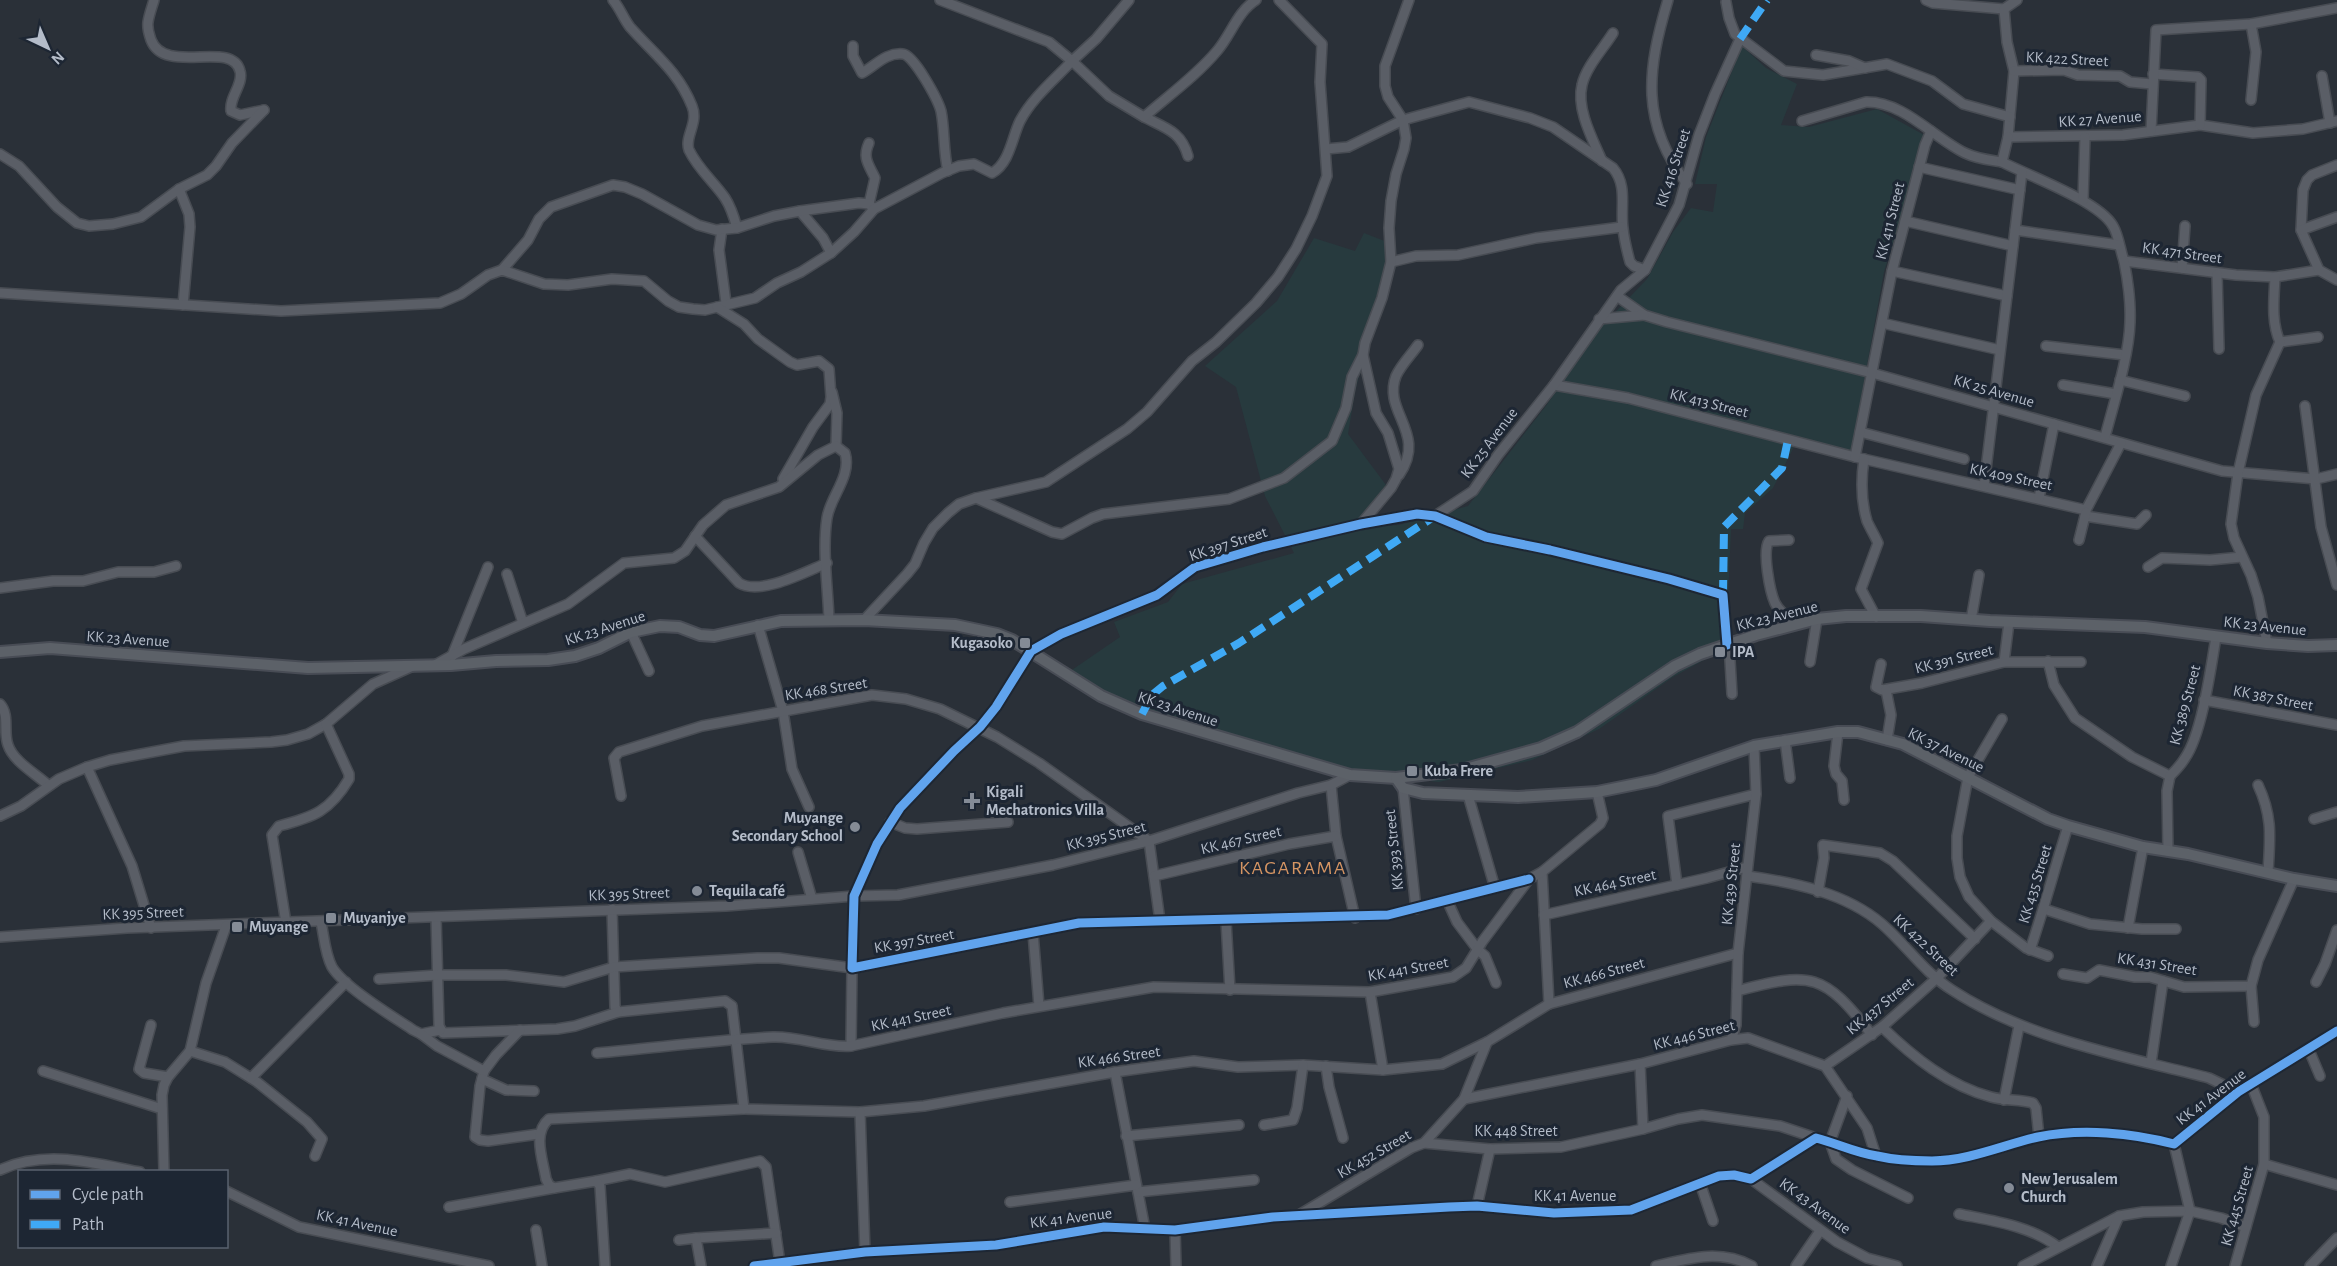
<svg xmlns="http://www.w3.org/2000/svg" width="2337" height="1266" viewBox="0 0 2337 1266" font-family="'Alegreya Sans',sans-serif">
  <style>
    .green { fill: #273a3e }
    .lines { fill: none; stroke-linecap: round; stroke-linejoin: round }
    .minor-casing { stroke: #484c53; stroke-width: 12 }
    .major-casing { stroke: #484c55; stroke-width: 14 }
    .minor { stroke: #5a5e66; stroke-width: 9 }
    .major { stroke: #5c6168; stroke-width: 10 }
    .quiet { stroke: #3fa9f5; stroke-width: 8; stroke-dasharray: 15 8; stroke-linecap: butt }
    .cycleway-casing { stroke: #1d2633; stroke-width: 13 }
    .cycleway { stroke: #60a3ed; stroke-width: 9 }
    .poi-dot { fill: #848b96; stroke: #1d2633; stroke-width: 2 }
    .labels { text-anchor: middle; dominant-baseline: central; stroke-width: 6; stroke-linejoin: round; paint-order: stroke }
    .street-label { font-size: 16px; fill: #b4bcc9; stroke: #1d2633 }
    .poi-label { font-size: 16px; font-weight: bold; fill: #b4bcc9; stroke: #1d2633; text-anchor: start }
    .quarter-label { font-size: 20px; letter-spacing: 1.5px; fill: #d59563; stroke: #1d2633 }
  </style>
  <rect width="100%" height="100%" fill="#2a3038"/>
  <path class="green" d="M1742,46l24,22 31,16 -16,41 28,2 68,-18 49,27 -42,136 -33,181 -53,-14 -25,49 -28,25 -2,16h-12l-5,119 -53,29 -74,52 -67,31 -93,22 -88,-9 -225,-67 -57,-34 51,-35 -6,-15 54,-20 14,-18 112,-31 -29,-57 -29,-109 -31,-21 72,-65 37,-63 41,13 9,-18 23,9v22l-32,128 -7,42 38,51 -19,42 32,-2 69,-19 77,-99 58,-82 44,-46 26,-47 18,-24 22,4 4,-28h-22l11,-47z"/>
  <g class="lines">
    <defs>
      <g id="minor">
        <path d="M154,0c-2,7 -5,15 -6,22 -1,7 1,12 3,18 14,36 81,-1 89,31 4,13 -11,26 -9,40l9,4 24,-5"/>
        <path d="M613,0c7,8 10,18 17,27 24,27 48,44 62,79 7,17 -8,31 -3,44 9,19 25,32 36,48 6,9 9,19 12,30"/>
        <path d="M940,0l109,42 23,19 24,-22 33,-39"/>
        <path d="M1668,0c-21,70 -28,122 19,184"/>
        <path d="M1926,0l7,3 71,6"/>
        <path d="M2017,0l-13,9 3,33 7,29 -6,66 115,-2 77,-10 53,8 50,-4 34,-8"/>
        <path d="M1726,2l3,16 6,16 49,37 39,4 64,-11 45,17 31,23 47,13"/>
        <path d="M2251,24l5,28 -5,48"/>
        <path d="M853,46v10l9,17c13,-7 24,-21 41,-19 11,1 35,46 38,57 4,19 2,40 7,60"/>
        <path d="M1816,55l33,6 16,7"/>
        <path d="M2014,71l50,-1 14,5 42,1 10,6 22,2"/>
        <path d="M2153,74l45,3 3,3 -1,45"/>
        <path d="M2322,76l8,47"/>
        <path d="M1144,117c21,11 37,14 44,39"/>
        <path d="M1802,121l64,-19c37,-1 68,36 99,51 12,6 24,7 37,9"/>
        <path d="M2151,131l5,-101 95,-6 86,-16"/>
        <path d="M2008,137l-6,25c27,14 97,39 111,64 6,10 7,24 11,35l112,14 39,2 44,-7"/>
        <path d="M1326,149l22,-2 55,-27 66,-18 61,16 23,9 60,41c15,18 7,39 10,60 1,12 4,23 7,34l4,4 11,4"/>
        <path d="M0,154l19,12 38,41 20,16 12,3 24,-2 28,-7 38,-28 28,-14 9,-9 16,-23 32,-33"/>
        <path d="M1602,161c-9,-21 -26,-52 -20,-76 4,-18 21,-36 31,-52"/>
        <path d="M2337,165l-25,10 -5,5 -4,10 -2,40 18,40 18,10"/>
        <path d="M1919,167l101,23"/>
        <path d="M179,189l10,25 1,13 -7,78"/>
        <path d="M2083,200l2,-63"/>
        <path d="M869,204l6,-26c-6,-13 -13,-20 -6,-35"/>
        <path d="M800,211l23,27 8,15"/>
        <path d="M1905,221l108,25"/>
        <path d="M722,229l-3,21 7,53"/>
        <path d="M2015,230l104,15"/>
        <path d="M2301,230l36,-13"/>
        <path d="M1391,262l25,-6 42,-1 78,-17 86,-11"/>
        <path d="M2182,268l3,-42"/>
        <path d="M502,270l26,-30 11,-21 12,-12 62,-22 12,2 17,7 56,31 18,5 21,-2 37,-12 26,-5 59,-8 10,1 5,5"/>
        <path d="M1892,271l115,25"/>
        <path d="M2217,274l2,75"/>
        <path d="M0,293l281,18 159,-8 21,-9 27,-19 14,-5 42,14 24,1 44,-6 32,2 24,20 11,6 14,2 12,1 50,-12 22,-15 24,-11 30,-19 23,-21 20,-23 68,-36 17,-7 15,-2 18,9c18,-10 20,-36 28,-52 12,-23 35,-42 52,-60l37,35 35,21c24,-21 52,-41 73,-66 14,-16 20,-39 39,-51"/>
        <path d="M1617,296l27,19 23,7 205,51 350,98 94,8 21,-5"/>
        <path d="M717,307l27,17 14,15 32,23 7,3 22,-4 10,8 2,28 -1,7 -17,23 -30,52"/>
        <path d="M1599,319l45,-4"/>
        <path d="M1882,323l118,27"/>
        <path d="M2280,342l38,-5"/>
        <path d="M2046,346l79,9"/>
        <path d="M2120,380l65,16"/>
        <path d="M1554,385l74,13 227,59 231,53 35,-67"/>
        <path d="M2063,385l53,9"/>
        <path d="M832,392l5,21 -1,33"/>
        <path d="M2305,406l16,121 16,58"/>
        <path d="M1860,432l104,27"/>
        <path d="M2105,437c9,-35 24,-80 25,-115 1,-21 -2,-41 -6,-61"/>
        <path d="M1855,457l37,-186 33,-126 6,-14"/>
        <path d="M1864,459c-3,20 -3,42 3,62 3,7 8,15 11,22l-17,46 15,28"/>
        <path d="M1399,475c29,-42 -17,-63 -3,-99 5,-11 15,-21 22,-31"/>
        <path d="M1984,486l38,-314"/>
        <path d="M976,498l76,34 10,2 30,-16 11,-4 126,-15 55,-21 48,-37 14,-33 6,-31 11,-22"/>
        <path d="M2039,498l15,-74"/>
        <path d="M1435,516l38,-25 25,-36 56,-70 67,-95 24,-20 34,-65 20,-70 16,-41 25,-55"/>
        <path d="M2085,516l52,8 9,-9"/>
        <path d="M1361,524l30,-36 5,-9 3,-10 -11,-36 -12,-20 -13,-58 2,-12 17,-45 9,-36 -2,-34 2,-27 5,-27 8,-25 2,-11 -3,-18 -15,-23 -3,-11v-20l24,-66"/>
        <path d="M695,536l44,47c21,13 66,-11 88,-20"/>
        <path d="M1789,540l-20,1c-7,10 1,51 6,62 4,8 13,15 20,20"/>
        <path d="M2079,540l7,-28"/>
        <path d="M2148,567l14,-9 48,2 32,-3"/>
        <path d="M507,574l16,49"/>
        <path d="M0,588l53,-7h30l35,-9h36l22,-6"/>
        <path d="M864,620l43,-46 8,-10 9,-21 9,-15 15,-15 11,-9 17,-6 70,-16 81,-53 20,-17 45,-51 24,-19 40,-39 22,-26 18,-28 16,-33 15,-40 -7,-94 2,-38 -43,-44"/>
        <path d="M1971,620l8,-45"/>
        <path d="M758,625l25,86 9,58 17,38"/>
        <path d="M631,632l18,39"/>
        <path d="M2267,643l-9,-46 -7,-22 -17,-37 -3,-14 7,-51 18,-78 24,-53c-9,-20 -6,-43 -5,-65"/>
        <path d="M1729,644l3,50"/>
        <path d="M452,656l36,-89"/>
        <path d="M2048,661l6,24 21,33 57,39 38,19 -3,15 1,60"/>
        <path d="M1810,662l7,-43"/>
        <path d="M2004,662l5,-40"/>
        <path d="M1881,664l-5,23 6,3 40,-7 82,-21h77"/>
        <path d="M435,665l29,-16 104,-45 56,-41 50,-5 11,-7 18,-26 23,-20 53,-18 39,-32 18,-9 9,7c7,23 -15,44 -18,65 -5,32 1,70 2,102"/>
        <path d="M1886,690l5,25 -4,25"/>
        <path d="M2204,700l133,25"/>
        <path d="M0,704c10,11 3,28 8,41 5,16 28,29 40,40"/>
        <path d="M1838,732l-4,34 2,8 6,7 2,19"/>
        <path d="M1785,740l5,38"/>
        <path d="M87,767l45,99 19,62"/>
        <path d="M2170,776c5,-5 11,-11 15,-18 17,-24 26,-91 31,-121"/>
        <path d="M1331,785l5,51 19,82"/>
        <path d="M2258,785c15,32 12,53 10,87"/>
        <path d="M1403,788l13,121"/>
        <path d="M1468,795l27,93"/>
        <path d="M621,796l-7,-38 5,-6 83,-26 170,-31 34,4 34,10 57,28 42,26 110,78 11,80"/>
        <path d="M0,816l21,-10 38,-27 28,-12 23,-7 74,-14 87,-4 16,-2 21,-6 18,-10 47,-40 40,-18"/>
        <path d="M2314,819l23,-7"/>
        <path d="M890,822l15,6 12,1 91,-7"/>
        <path d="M798,852l14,47"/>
        <path d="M1542,872l7,132"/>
        <path d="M1154,876l135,-32 47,-8"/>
        <path d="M1747,876c46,6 99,17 135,48 24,21 43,49 70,66 75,49 171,66 257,88l29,14"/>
        <path d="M1529,879l-141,36 -309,8 -227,45 2,-72 23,-52 23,-36 54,-57 26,-24 16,-20 35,-56 30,-17 96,-39 38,-28 68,-20 98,-23 56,-10 18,2 51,21 64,13 119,29 54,16 4,50"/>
        <path d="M1677,885l-9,-69 88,-22"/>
        <path d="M1818,892l6,-34 -1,-13 57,8 13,8 82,78"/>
        <path d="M1447,900l10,22 21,28 7,6 11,27"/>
        <path d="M612,909l3,98 3,5 107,-11 7,5 12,103 116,3 64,-6 191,-34 79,-11 44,6 65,-2 80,5 59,-6 45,-22 62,-38 189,-51"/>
        <path d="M2044,909l46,15 52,5h34"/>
        <path d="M1544,915l163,-37 40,-11"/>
        <path d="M436,917l3,109 4,7 114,-4 18,-3 43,-14"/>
        <path d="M1226,921l4,69"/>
        <path d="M1991,921l35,27 22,8"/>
        <path d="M321,922c3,14 4,32 11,45 12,20 60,49 81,63l8,4 19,-4"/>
        <path d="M286,923l-14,-88 7,-9c35,-9 51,-15 70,-47v-5l-23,-50"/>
        <path d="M2128,928l15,-81"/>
        <path d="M1033,933l6,73"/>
        <path d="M0,937l127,-9 599,-22 128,-10 44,-1 155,-30 96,-24 149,-48 33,-8 19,-10"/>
        <path d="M2030,950c14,-41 25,-83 38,-124"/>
        <path d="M2063,974l24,4 12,-8 36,7h15l34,10 67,-1 7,-26 36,-81"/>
        <path d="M379,979l59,-4h68l58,7 50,-15 143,-9h22l73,10 -1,78"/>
        <path d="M2316,982l9,-18 12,-34"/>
        <path d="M2251,986l3,36"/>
        <path d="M1737,991c75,-20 87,-18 135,44"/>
        <path d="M1370,992l13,78"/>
        <path d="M151,1025l-12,44 5,4 24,4"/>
        <path d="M1882,1027c31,30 67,59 109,70 14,4 28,2 42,6l3,5 3,29"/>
        <path d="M520,1030l-24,25 -12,16 -4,15 -5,51 5,3 8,1 51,-7"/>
        <path d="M421,1034l16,12 47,25"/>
        <path d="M1731,1040l5,-15 2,-72 18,-159 -2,-48"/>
        <path d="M2309,1050l11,26"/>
        <path d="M190,1051l35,11 32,20 50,40 15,17 -7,17"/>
        <path d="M597,1053c58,-5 117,-13 176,-16 27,-1 51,11 78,9l152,-33 151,-26 216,5 83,-15 13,-9 16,-26 47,-63 13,-7 58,-48 3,-6 -6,-26"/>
        <path d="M2151,1063l12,-82"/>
        <path d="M1640,1064l3,65"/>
        <path d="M1326,1066l3,21 14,51"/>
        <path d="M1825,1066l57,-39 55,-49 54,-57 -22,-24 -9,-20 -3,-19v-22l11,-59 34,-58"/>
        <path d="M43,1071l119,38"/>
        <path d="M1115,1072l30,157"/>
        <path d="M251,1078l95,-96"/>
        <path d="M482,1079l24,11 28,1"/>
        <path d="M1847,1096l-17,46 6,17 16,11 56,28"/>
        <path d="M1464,1099l176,-35 91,-24 17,-2 77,28 42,62 9,28"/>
        <path d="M2004,1100l15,-74"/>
        <path d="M860,1112l5,140"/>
        <path d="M1264,1125l29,-5 4,-12 6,-43"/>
        <path d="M1126,1136l113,-11"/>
        <path d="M1424,1143l66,6 71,-2 82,-18 35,-10 24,-4 78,11 36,12"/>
        <path d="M2264,1164l73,21"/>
        <path d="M0,1170c45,-21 94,-7 140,2"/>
        <path d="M164,1172l-2,-77 2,-10 4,-8 22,-26 16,-68 20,-57"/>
        <path d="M1751,1179l86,63 30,16 30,8"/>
        <path d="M596,1181l34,-7 35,8 95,-21 6,6 14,96"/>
        <path d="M1700,1183l13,38"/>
        <path d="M226,1191l73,36 190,39"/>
        <path d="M1138,1192l116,-12"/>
        <path d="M1010,1202l126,-17"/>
        <path d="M1477,1206l13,-57"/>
        <path d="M449,1207l105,-19"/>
        <path d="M1959,1214c34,7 72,12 99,33"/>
        <path d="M1299,1215l112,-67 13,-5 40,-44 23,-57"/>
        <path d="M536,1230l6,36"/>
        <path d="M1175,1230l1,36"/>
        <path d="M696,1238l80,-5"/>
        <path d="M679,1240l17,-2 5,28"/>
        <path d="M605,1266l-5,-80 -4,-5 -42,7 -5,-3 -3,-6c-3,-19 -14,-46 3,-60l195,-10"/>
        <path d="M754,1266l111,-14 131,-7 108,-18 71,3 98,-13 176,-10 28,-1 77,7 77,-3 88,-34 15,-1 17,4 65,-41c20,5 40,15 61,18 17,4 37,5 55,5 36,0 71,-16 106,-24 44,-9 94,-4 136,7l64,-52 99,-61"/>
        <path d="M1656,1266c34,-8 64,-17 96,0"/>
        <path d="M1796,1266l24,-35"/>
        <path d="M2023,1266l96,-50 24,-4 47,-1 31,7 25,9"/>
        <path d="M2097,1266l22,-50"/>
        <path d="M2171,1266l19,-55 -16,-67"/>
        <path d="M2235,1266l29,-102v-47l-13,-33"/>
        <path d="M2310,1266l27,-28"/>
      </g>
      <g id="major">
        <path d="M0,652l50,-4 258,20 143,-3 45,-4 52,-1 27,-4 24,-8 32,-16 29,-6 19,1 21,8 14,1 67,-15 83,-1 91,5 42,9 15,6 89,56 41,18 208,61 46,3 66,-8 79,-22 36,-16 98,-66 25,-12 56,-19 61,-16 29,-3h75l69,5 155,6 122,16 41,3 29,-1"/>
        <path d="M1396,778l7,10 20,5 95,4 79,-5 59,-12 98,-34 84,-14h20l45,12 145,75 20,7 75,21 45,7 106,25 43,7"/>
      </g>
    </defs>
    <use href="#minor" class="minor-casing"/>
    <use href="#major" class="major-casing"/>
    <use href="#minor" class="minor"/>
    <use href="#major" class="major"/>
    <g class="quiet">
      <path d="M1740,39l27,-39"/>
      <path d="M1723,595l1,-68 58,-59 6,-28"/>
      <path d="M1142,714l10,-19 11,-9 76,-43 196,-127"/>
    </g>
    <defs>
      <g id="cycleway">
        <path d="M1529,879l-141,36 -309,8 -227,45 2,-72 23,-52 23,-36 54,-57 26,-24 16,-20 35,-56 30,-17 96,-39 38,-28 68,-20 98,-23 56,-10 18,2 51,21 64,13 119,29 54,16 4,50"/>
        <path d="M754,1266l111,-14 131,-7 108,-18 71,3 98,-13 176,-10 28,-1 77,7 77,-3 88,-34 15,-1 17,4 65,-41c20,5 40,15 61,18 17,4 37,5 55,5 36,0 71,-16 106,-24 44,-9 94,-4 136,7l64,-52 99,-61"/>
      </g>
    </defs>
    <use href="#cycleway" class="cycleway-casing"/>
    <use href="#cycleway" class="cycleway"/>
  </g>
  <g class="poi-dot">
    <rect x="1019" y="637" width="12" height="12" rx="3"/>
    <rect x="1714" y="646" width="12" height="12" rx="3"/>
    <rect x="1406" y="765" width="12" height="12" rx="3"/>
    <path d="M969 792h6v6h6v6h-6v6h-6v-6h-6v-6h6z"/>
    <circle cx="855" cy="827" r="6"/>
    <circle cx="697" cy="891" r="6"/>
    <rect x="325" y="912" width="12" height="12" rx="3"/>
    <rect x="231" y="921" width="12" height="12" rx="3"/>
    <circle cx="2009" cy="1188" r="6"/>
  </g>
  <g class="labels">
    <g class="street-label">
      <text transform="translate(2067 59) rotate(3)">KK 422 Street</text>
      <text transform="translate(2100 119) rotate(-4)">KK 27 Avenue</text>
      <text transform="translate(1673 168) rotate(-72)">KK 416 Street</text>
      <text transform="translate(1890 221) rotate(-76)">KK 411 Street</text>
      <text transform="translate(2182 253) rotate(8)">KK 471 Street</text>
      <text transform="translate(1994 391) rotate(16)">KK 25 Avenue</text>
      <text transform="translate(1709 403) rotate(14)">KK 413 Street</text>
      <text transform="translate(1489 443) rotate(-53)">KK 25 Avenue</text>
      <text transform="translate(2011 477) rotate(12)">KK 409 Street</text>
      <text transform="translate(1228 544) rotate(-18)">KK 397 Street</text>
      <text transform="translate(1777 616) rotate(-14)">KK 23 Avenue</text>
      <text transform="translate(2265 626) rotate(6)">KK 23 Avenue</text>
      <text transform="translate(605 628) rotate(-18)">KK 23 Avenue</text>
      <text transform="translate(128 639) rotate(4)">KK 23 Avenue</text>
      <text transform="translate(1954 659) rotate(-14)">KK 391 Street</text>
      <text transform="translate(826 689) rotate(-9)">KK 468 Street</text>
      <text transform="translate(2273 698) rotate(11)">KK 387 Street</text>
      <text transform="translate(2185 705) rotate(-75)">KK 389 Street</text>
      <text transform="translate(1178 709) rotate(18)">KK 23 Avenue</text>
      <text transform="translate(1946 750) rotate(26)">KK 37 Avenue</text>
      <text transform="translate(1106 836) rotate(-14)">KK 395 Street</text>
      <text transform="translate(1241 840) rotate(-13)">KK 467 Street</text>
      <text transform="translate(1394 850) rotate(-96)">KK 393 Street</text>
      <text transform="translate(1615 883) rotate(-12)">KK 464 Street</text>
      <text transform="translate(1731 884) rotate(-84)">KK 439 Street</text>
      <text transform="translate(2035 884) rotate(-73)">KK 435 Street</text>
      <text transform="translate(629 894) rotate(-2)">KK 395 Street</text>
      <text transform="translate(143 913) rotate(-2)">KK 395 Street</text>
      <text transform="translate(914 941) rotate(-10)">KK 397 Street</text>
      <text transform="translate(1926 945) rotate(43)">KK 422 Street</text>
      <text transform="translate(2157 964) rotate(9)">KK 431 Street</text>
      <text transform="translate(1408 969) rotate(-10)">KK 441 Street</text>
      <text transform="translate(1604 973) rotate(-15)">KK 466 Street</text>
      <text transform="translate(1880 1006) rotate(-39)">KK 437 Street</text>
      <text transform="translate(911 1018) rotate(-12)">KK 441 Street</text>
      <text transform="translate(1694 1035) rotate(-14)">KK 446 Street</text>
      <text transform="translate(1119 1057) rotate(-8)">KK 466 Street</text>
      <text transform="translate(2211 1097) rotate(-37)">KK 41 Avenue</text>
      <text x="1516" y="1131">KK 448 Street</text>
      <text transform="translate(1374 1154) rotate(-30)">KK 452 Street</text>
      <text x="1575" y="1196">KK 41 Avenue</text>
      <text transform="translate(1815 1206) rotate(36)">KK 43 Avenue</text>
      <text transform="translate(2237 1206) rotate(-74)">KK 445 Street</text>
      <text transform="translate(1071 1218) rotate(-7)">KK 41 Avenue</text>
      <text transform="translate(357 1223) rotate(12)">KK 41 Avenue</text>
    </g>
    <g class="poi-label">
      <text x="1013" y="643" text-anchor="end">Kugasoko</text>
      <text x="1732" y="652">IPA</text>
      <text x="1424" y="771">Kuba Frere</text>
      <text x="986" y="792">Kigali<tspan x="986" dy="18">Mechatronics Villa</tspan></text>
      <text x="843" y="818" text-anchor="end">Muyange<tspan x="843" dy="18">Secondary School</tspan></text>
      <text x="709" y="891">Tequila café</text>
      <text x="343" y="918">Muyanjye</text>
      <text x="249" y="927">Muyange</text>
      <text x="2021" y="1179">New Jerusalem<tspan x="2021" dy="18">Church</tspan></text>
    </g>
    <g class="quarter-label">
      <text x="1293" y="868">KAGARAMA</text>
    </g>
  </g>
  <rect x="18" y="1170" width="210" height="78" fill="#1d2633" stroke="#59626f" stroke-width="1.5"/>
  <rect x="30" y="1190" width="30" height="9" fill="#60a3ed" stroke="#59626f" stroke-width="1.5"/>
  <text x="72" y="1200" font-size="18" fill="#b4bcc9">Cycle path</text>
  <rect x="30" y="1220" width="30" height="9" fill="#3fa9f5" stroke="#59626f" stroke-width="1.5"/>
  <text x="72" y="1230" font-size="18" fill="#b4bcc9">Path</text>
  <g transform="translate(48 48) rotate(136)" stroke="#1d2633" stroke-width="4.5" paint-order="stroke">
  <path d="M0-4.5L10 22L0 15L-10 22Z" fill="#b4bcc9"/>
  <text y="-9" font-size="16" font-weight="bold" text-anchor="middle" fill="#b4bcc9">N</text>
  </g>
</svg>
